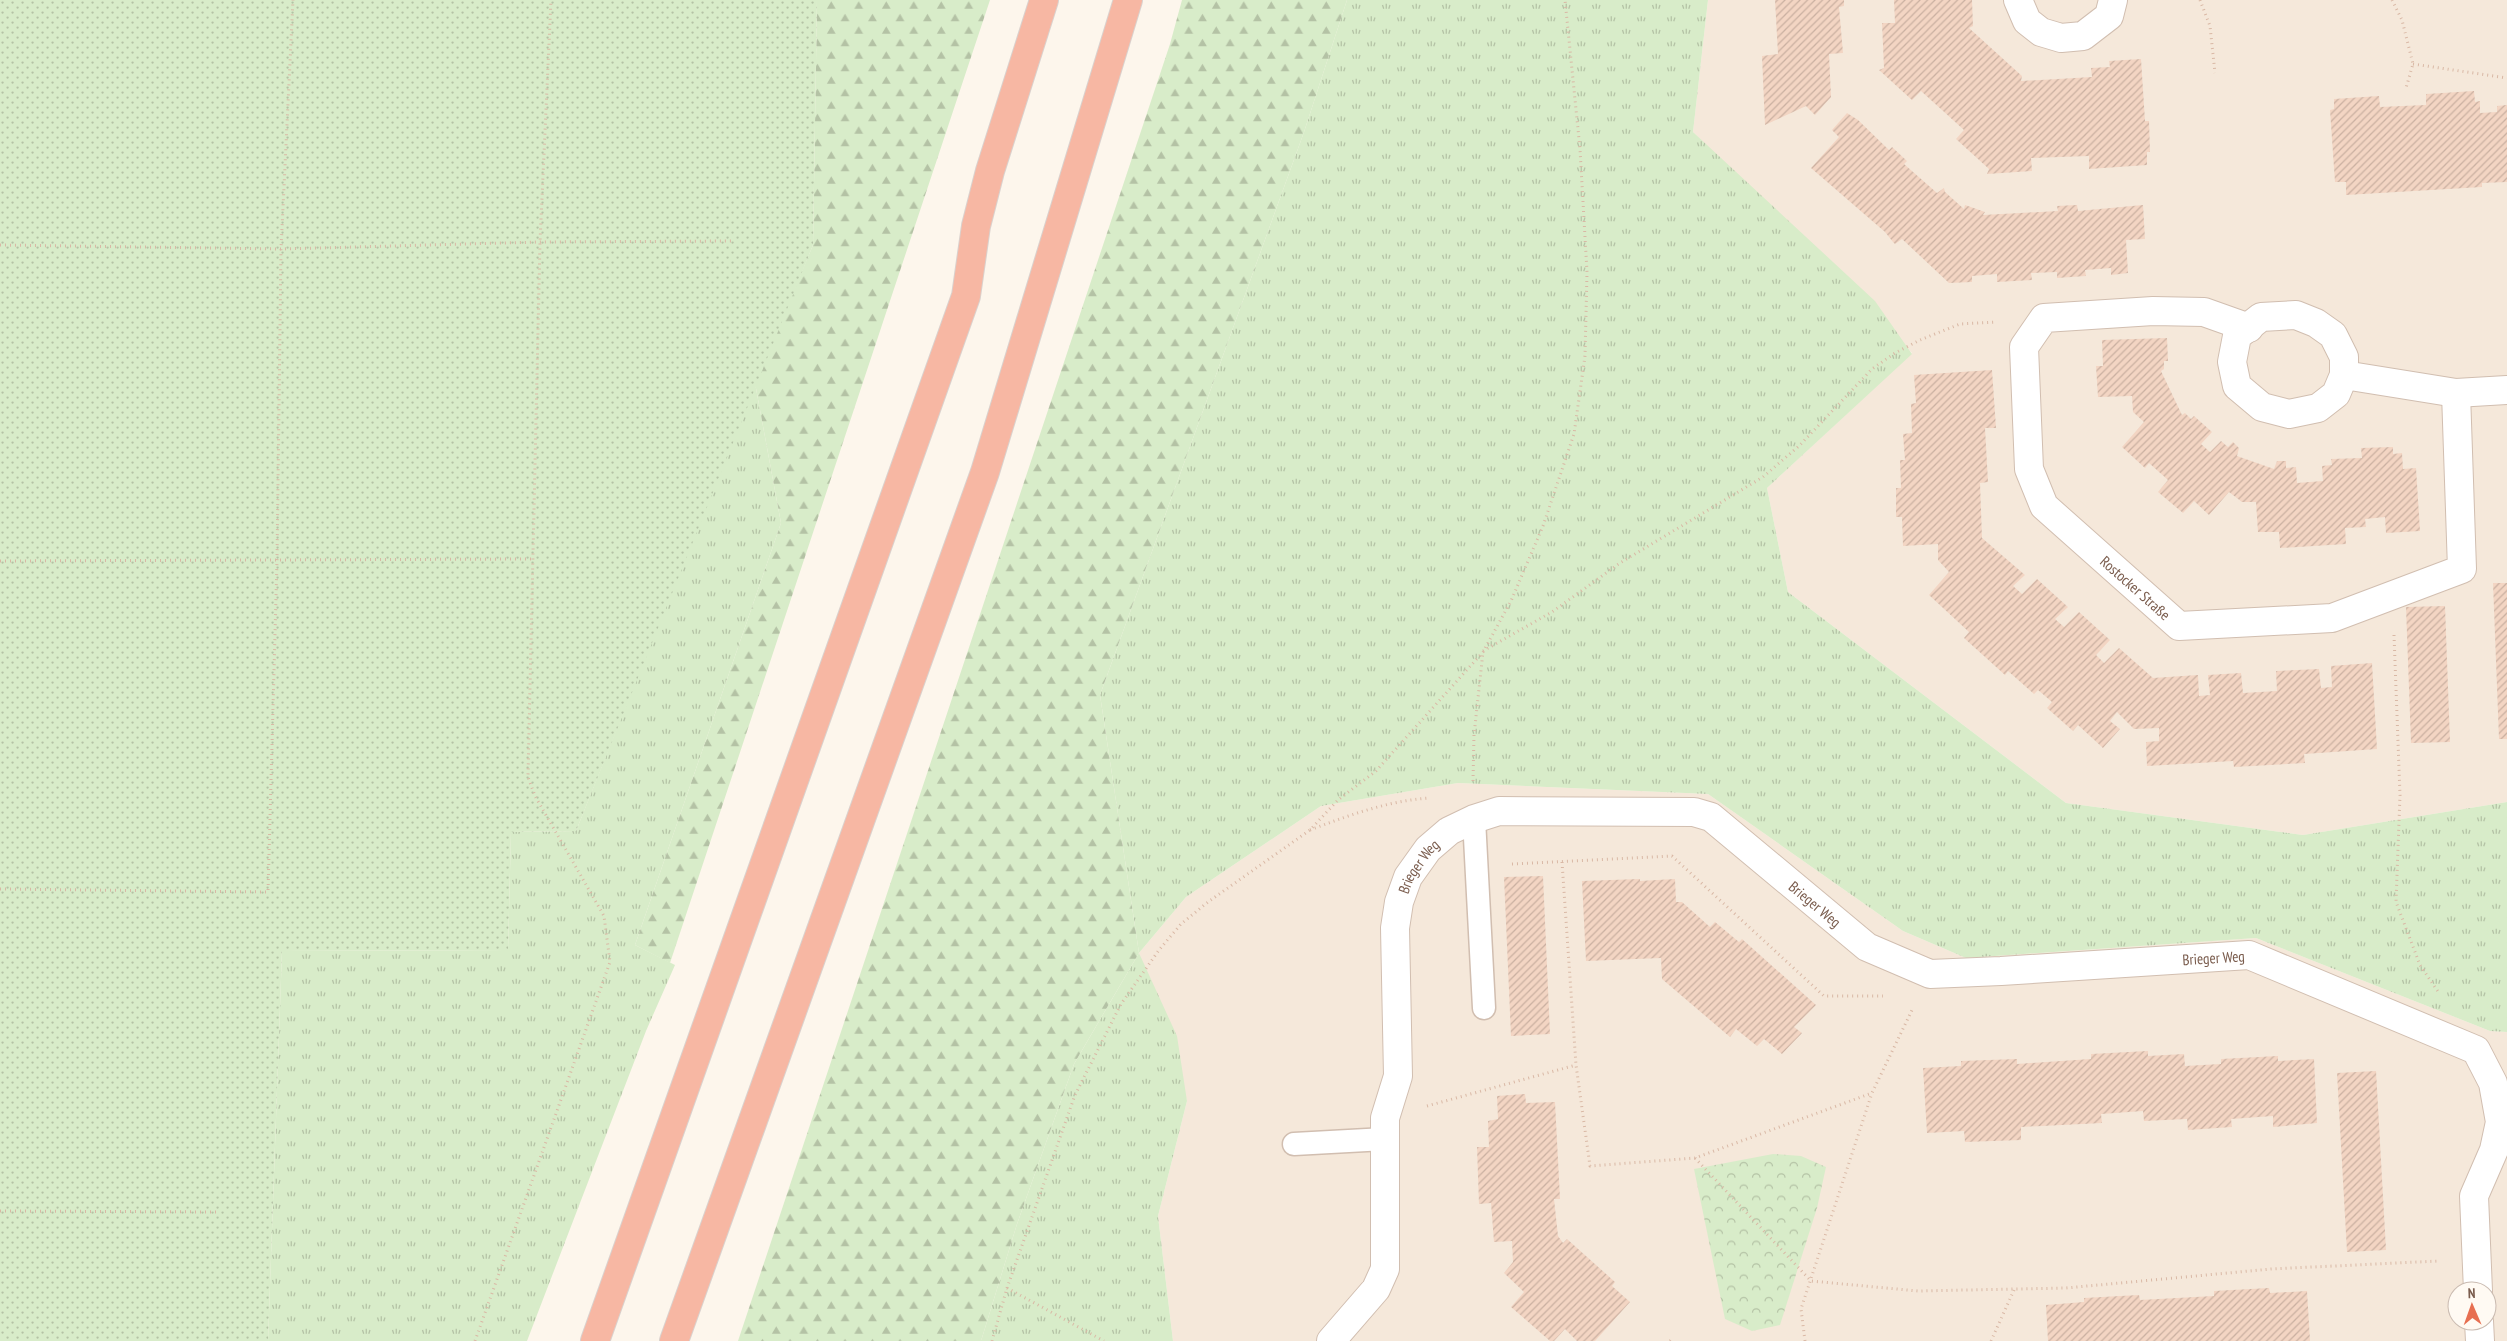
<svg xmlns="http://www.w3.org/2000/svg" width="2507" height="1341" viewBox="0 0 2507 1341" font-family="'PT Sans Narrow',sans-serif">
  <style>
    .residential { fill: #f5e8da; fill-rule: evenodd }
    .grass { fill: url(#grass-tufts) }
    .forest { fill: url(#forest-firs) }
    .park { fill: url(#park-crowns) }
    .garden { fill: url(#garden-dots) }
    .building { fill: url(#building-hatch) }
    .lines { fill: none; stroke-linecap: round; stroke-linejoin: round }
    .service-casing { stroke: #d1beb0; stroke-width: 25 }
    .minor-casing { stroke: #d1beb0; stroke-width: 30 }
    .motorway-casing { stroke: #dad1cd; stroke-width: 30 }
    .path { stroke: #d9b8a5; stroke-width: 3; stroke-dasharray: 1 4; stroke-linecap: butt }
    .service { stroke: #fff; stroke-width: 22 }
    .minor { stroke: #fff; stroke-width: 28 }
    .motorway { stroke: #f7b7a3; stroke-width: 28 }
    .labels { text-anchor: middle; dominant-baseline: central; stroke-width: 4; stroke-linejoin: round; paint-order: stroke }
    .street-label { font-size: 15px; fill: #7a5c4d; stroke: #fffaf3 }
  </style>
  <defs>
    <pattern id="grass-tufts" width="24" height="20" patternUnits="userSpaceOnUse" patternTransform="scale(1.25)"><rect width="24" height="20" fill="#d8ecc9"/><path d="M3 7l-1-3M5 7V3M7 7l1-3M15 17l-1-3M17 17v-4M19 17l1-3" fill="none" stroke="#b4c2a5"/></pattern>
    <pattern id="forest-firs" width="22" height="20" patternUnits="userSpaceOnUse" patternTransform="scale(1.25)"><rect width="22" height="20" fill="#d8ecc9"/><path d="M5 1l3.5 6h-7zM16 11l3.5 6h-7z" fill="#b4c2a5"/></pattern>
    <pattern id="park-crowns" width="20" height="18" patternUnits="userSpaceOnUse" patternTransform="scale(1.25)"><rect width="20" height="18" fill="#d8ecc9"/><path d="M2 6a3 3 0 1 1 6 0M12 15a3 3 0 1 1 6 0" fill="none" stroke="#b4c2a5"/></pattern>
    <pattern id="garden-dots" width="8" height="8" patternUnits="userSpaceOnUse" patternTransform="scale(1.25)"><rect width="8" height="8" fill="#d8ecc9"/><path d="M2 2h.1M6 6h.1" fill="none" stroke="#b4c2a5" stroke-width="1.8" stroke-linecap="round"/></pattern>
    <pattern id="building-hatch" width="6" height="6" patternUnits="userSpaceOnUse" patternTransform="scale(1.25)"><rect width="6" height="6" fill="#f3d5c3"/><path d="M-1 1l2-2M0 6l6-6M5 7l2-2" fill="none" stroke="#cab0a1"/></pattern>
  </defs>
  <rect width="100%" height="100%" fill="#fdf6ec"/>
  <g class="residential">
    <path d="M1708,0h799v802l-204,33 -237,-32 -278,-211 -21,-104 145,-135 -219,-221z"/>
    <path d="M1458,783l250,11 195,137 63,27 290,-20 234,93 17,1v309h-1334l-15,-125 29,-115 -48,-148 47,-56 135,-91zM2457,1291h30v30h-30z"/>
  </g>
  <g class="grass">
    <path d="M1347,0h361l-15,132 182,169 37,53 -145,134 21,104 278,211 237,32 204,-33v230l-17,-1 -234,-93 -290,20 -63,-27 -195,-137 -250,-11 -137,23 -135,91 -47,56 38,83 10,65 -29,115 15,125h-192l36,-117 57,-160 65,-111 -39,-258 204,-563z"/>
    <path d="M755,383l26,140 -146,422 40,20 -29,66 -119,310h-259l14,-390 226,-1 3,-118 65,-1z"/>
  </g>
  <g class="forest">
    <path d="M817,0h173l-320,963 -35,-18 146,-422 -26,-140 58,-138z"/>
    <path d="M1182,0h165l-43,132 -204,563 39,258 -65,111 -57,160 -36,117h-243l432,-1297z"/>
  </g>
  <path class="park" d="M1773,1154l28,2 25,11 -9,41 -37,117 -28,6 -27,-12 -31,-150z"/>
  <path class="garden" d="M0,0h817l-4,245 -237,586 -65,1 -3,118 -226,1 -14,390h-268z"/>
  <g class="building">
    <path d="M1775,0h69v6l-5,1 4,46 -14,1 2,43 -16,18 -9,-9 -41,19 -3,-69 16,-2z"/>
    <path d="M1894,0h78l1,26 -4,2 53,48 -1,5 71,-4 -1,-9 19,-1 -1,-6 32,-2 4,62h4l1,31h-3v13l-58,4v-13l-58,2 1,13 -45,3 2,-5 -33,-30 8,-9 -43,-39 -9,9 -33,-30 5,-2 -2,-45h13z"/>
    <path d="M2474,91l1,11 5,-1v12l17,-1v-6l10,-1v77l-25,1v4l-136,8v-13h-11l-5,-72 4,-1v-10l45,-3 1,11 46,-2v-11z"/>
    <path d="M1847,113l11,7 31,30 3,-3 15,14 -3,3 33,29 7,-5 1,4 19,17 1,-4 20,7 -2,3 75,-4 -1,-5 20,-1 1,6 65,-6 2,34 -19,1 2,33 -17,2v-7l-26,2 1,6 -29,2v-6l-26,1 1,7 -35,2v-8l-25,2v6l-23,1 -47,-44 -7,5 -2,-2 -8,-10 -74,-64 28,-31 -7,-7z"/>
    <path d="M2167,338l1,23h-4v8l-3,2 21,44 3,-2 6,6 3,-3 18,16 -11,12 9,8 11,-11 7,6 5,-5 6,6 -2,8 37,13 3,-8h9v7l10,-1 1,16 26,-2 -1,-15 10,-1 -1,-6 31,-1 -1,-10 32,-1v7l9,-1 1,16 13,-1 4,63 -34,2 -1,-16 -20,2 1,8 -21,1 1,16 -66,4 -1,-16h-21l-2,-30h-14l-13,-10 -20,23 -15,-14 -11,12 -25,-21 10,-12 -19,-17 -4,5 -23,-21 22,-25 -11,-10 -1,-16 -34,1 -2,-31h7l-1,-26z"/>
    <path d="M1992,370l4,58h-11l3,54 -8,1 2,55 43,37 -12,11 9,8 15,-15 31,28 -13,12 9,8 15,-15 31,28 -14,15 8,8 15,-15 34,30 45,-3 1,21 11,-1 -2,-20 33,-2 2,20 34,-2 -1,-20 43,-2 2,19 11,-1 -1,-21 41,-3 5,86 -73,5 1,9 -71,4 -1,-6 -86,5 -1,-24 13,-1v-13l-25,1 -17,-17 -7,9 10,8 -17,19 -25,-23 -5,6 -26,-23 5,-6 -14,-12 -4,4 -26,-23 -3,4 -41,-37 5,-6 -40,-37 20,-23 -11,-12v-16l-35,2 -1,-29h-6v-29h5l-1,-28h5l-2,-26 9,-1 -1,-29 5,-1 -2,-28z"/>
    <path d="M2493,583h14v156h-8z"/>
    <path d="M2445,606l5,136 -39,1 -5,-136z"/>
    <path d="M1543,876l7,158 -39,2 -7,-159z"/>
    <path d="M1640,879v2l35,-2 1,23h6l28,25 5,-5 24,20 3,-3 74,66 -22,22 8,6 -20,21 -18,-15 -7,7 -21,-17 -6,8 -68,-58 -1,-21 -75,3 -4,-80z"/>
    <path d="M2148,1051v5l36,-2 1,12 36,-2v-5l57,-3v5l36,-2 3,64 -44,4v-11l-42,3 1,8 -44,3 -1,-11 -43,2 -1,-10 -42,3 1,9 -81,4v13l-56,2 -1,-11 -37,2 -4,-65 38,-2v-5l56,-2v5l74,-5v-5z"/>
    <path d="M2376,1071l10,179 -39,2 -10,-179z"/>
    <path d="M1525,1094l1,9 29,-1 5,97h-6l4,37 5,7 4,-4 48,43 -3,4 18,16 -35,39h-18l-12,-12 -11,12h-4l-39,-34 13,-15 -20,-19 9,-11 -1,-21 -18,1 -3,-39 -12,1 -2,-57h12l-1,-26 10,-2 -1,-23z"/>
    <path d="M2269,1288l1,5 37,-2 3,50h-262l-2,-36 38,-3v-4l55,-3 1,5 74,-4v-5z"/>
  </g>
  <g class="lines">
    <defs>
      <g id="service">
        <path d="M1474,819l10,189"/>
        <path d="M1294,1144l91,-5"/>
      </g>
      <g id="minor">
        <path d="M2018,0l9,21 14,11 20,6 22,-2 26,-20 4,-16"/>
        <path d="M2296,315l20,8 17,12 11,22v18l-8,19 -18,14 -29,6 -27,-7 -25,-21 -5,-24 5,-26 24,-19z"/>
        <path id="s1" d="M2249,328l-45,-16 -51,-1 -109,7 -20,29 5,122 15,37 135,120 153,-8 130,-49 -6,-176"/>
        <path d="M2344,375l112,18 51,-3"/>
        <path d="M2479,1321l1,20"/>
        <path id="s2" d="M1331,1341l45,-52 9,-20v-151l13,-42 -3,-148 4,-26 9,-25 20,-28 21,-18 25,-12 25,-8 195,1 17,5 156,130 63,27 71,-3 248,-16 227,95 17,33 7,39 -6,28 -20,46 4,95"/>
      </g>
      <g id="motorway">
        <path d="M595,1341l371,-1045 10,-70 14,-55 54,-171"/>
        <path d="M674,1341l311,-869 143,-472"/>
      </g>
    </defs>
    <use href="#service" class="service-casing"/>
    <use href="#minor" class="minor-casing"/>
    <use href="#motorway" class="motorway-casing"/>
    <g class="path">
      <path d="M2200,0l10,26 5,47"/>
      <path d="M2392,0l10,20 11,44 -7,24"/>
      <path d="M2413,64l94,14"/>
      <path d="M0,245l281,4 259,-7 193,-1"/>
      <path d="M0,561l532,-2"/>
      <path d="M2394,635l6,160 -4,107 24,63 19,28"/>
      <path d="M1483,651l69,-39 68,-49 143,-86 36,-31 73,-77 23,-16 25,-13 40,-16 36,-2"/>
      <path d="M1473,781l1,-46 9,-83"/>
      <path d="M1310,830c40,-15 77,-29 119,-32"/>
      <path d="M1562,862l14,203 14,101 105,-8 177,-65 41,-85"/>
      <path d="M1512,864l160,-8 152,140h59"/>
      <path d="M0,889l268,3 9,-331 4,-312 12,-249"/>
      <path d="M1427,1106l149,-41"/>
      <path d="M1695,1158l116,123 107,10 148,-3 205,-19 168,-8"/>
      <path d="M0,1211l220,1"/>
      <path d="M1007,1288l97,53"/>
      <path d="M475,1341l135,-379 -6,-46 -69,-120 -7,-19 12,-535 11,-242"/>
      <path d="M992,1341l15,-53 68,-193 46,-91 38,-54 22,-26 27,-22 102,-72 28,-30 38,-29 107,-119 28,-51 32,-75 31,-92 11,-78 2,-84 -7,-123 -15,-149"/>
      <path d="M1670,1341l2,-2"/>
      <path d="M1805,1341l-4,-32 71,-216"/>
      <path d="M1991,1341l23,-51"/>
    </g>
    <use href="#service" class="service"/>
    <use href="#minor" class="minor"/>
    <use href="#motorway" class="motorway"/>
  </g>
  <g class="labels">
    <g class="street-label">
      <text stroke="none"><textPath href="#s1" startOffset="528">Rostocker Straße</textPath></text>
      <text stroke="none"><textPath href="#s2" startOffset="501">Brieger Weg</textPath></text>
      <text stroke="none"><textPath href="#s2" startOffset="951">Brieger Weg</textPath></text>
      <text stroke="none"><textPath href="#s2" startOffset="1371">Brieger Weg</textPath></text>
    </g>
  </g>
  <g transform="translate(2472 1306) rotate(358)"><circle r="24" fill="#fffaf3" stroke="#cabbb1"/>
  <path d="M0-4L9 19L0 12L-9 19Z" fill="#e76f51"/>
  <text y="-8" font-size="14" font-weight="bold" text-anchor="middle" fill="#7a5c4d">N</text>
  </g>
</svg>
